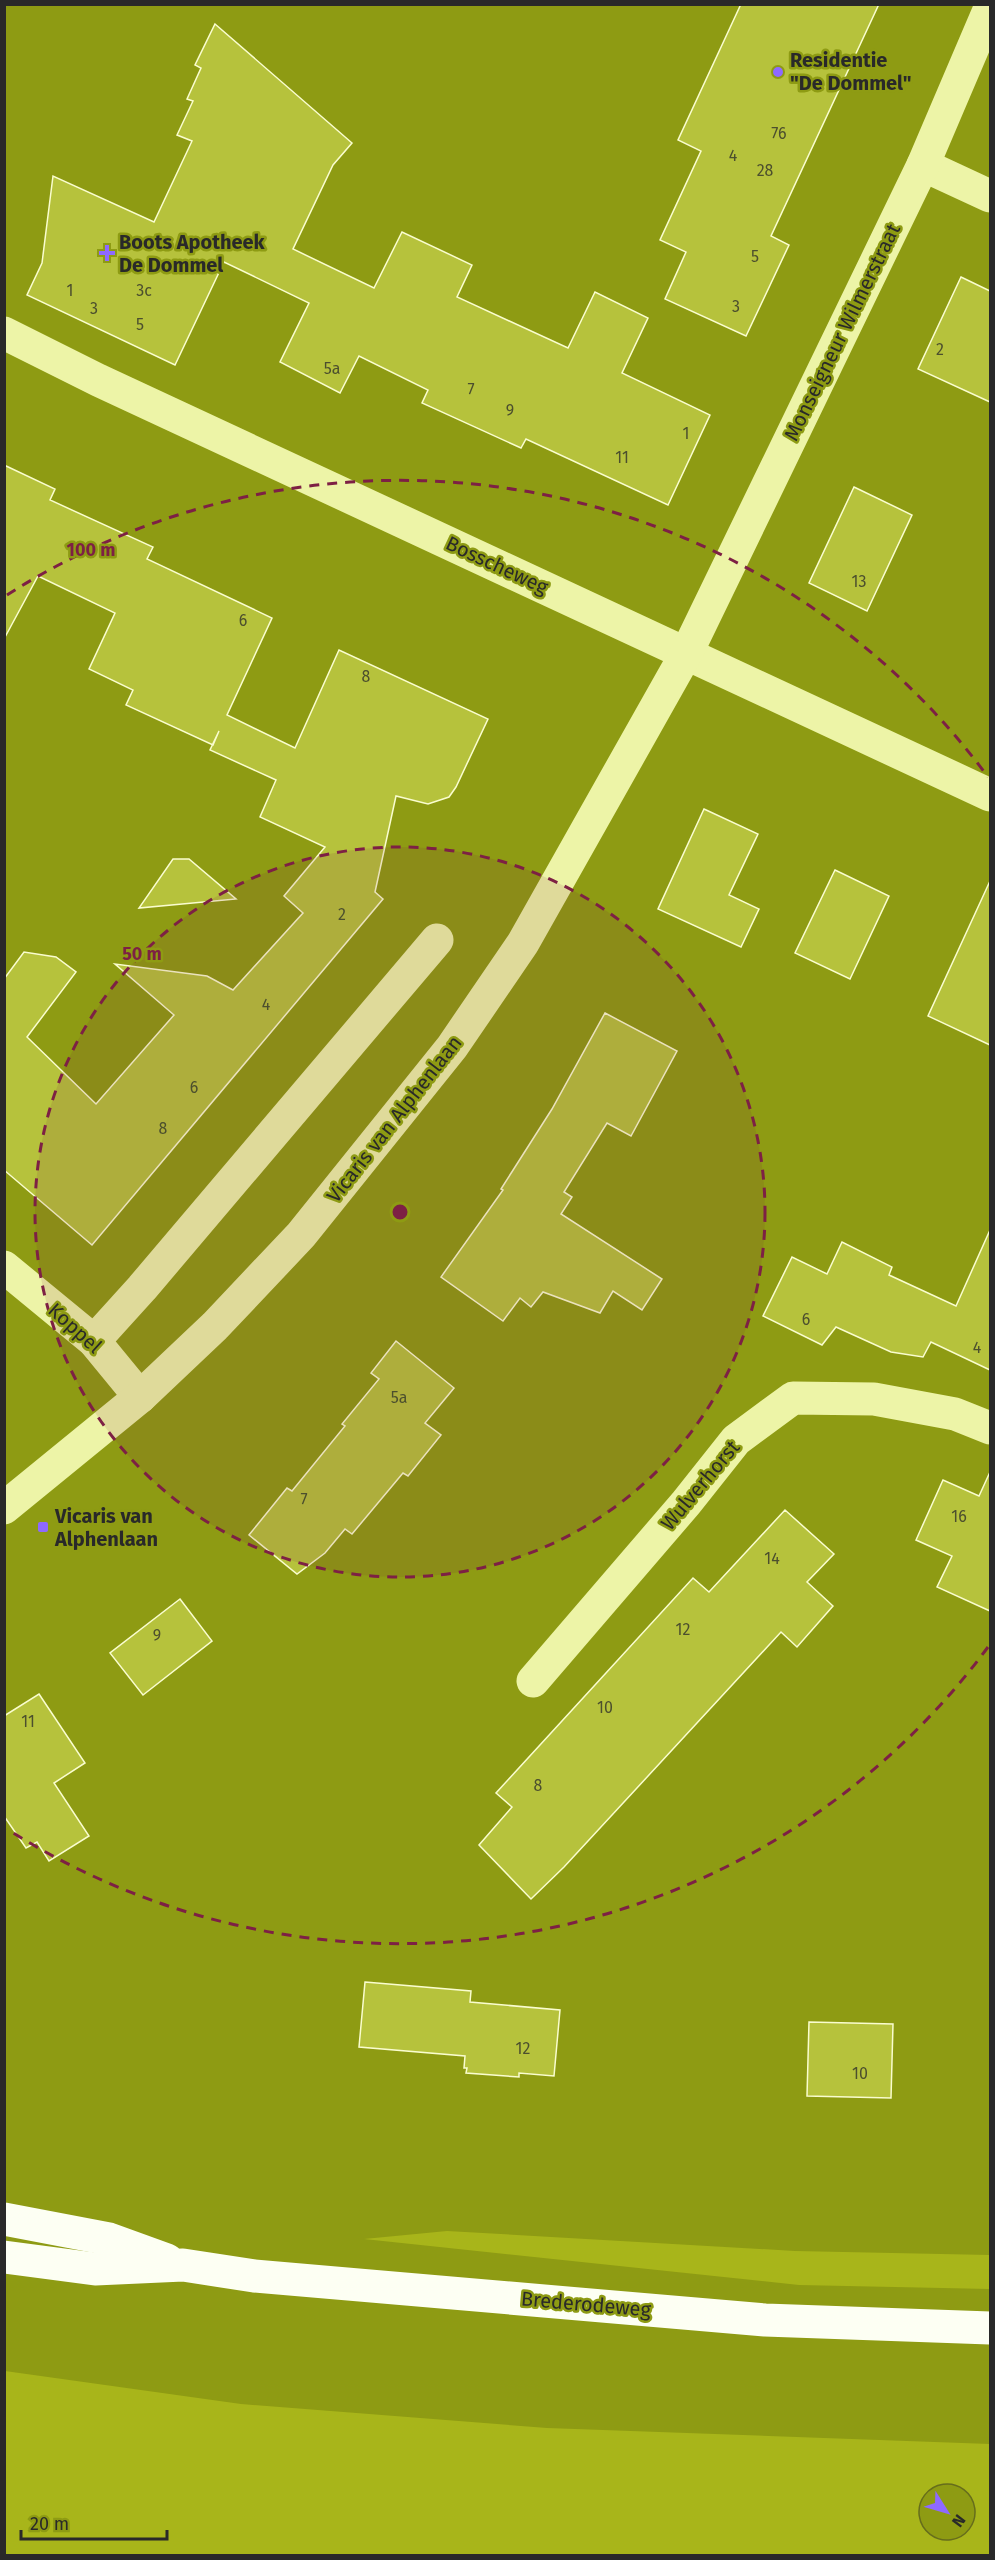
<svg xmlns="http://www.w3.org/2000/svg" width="995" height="2560" viewBox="0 0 995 2560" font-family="'Fira Sans',sans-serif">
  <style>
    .green { fill: #a8b51a; fill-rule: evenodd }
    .building { fill: #b6c23c; stroke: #fafdcf; stroke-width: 1.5 }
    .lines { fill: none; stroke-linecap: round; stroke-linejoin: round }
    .minor { stroke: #edf4a7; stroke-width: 33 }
    .major { stroke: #fdfff3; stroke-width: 33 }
    .ring { fill: none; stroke: #7d2044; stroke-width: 3; stroke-dasharray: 10 8 }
    .poi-dot { fill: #8e69ff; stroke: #8e9b13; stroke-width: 2 }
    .labels { text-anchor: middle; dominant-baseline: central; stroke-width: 5; stroke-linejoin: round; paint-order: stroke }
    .number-label { font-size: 16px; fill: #4c4f2e }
    .poi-label { font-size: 20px; font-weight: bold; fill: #292929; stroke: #8e9b13; text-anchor: start }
    .street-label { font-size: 20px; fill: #292929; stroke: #8e9b13 }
    .centre { fill: #7d2044; stroke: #8e9b13; stroke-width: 3 }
    .ring-label { font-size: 18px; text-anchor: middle; font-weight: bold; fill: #7d2044; stroke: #8e9b13; stroke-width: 5; stroke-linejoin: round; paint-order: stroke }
  </style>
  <rect width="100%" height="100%" fill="#8e9b13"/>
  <g class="green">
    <path d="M447,2231l348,20 195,4v34l-191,-4 -435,-46z"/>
    <path d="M5,2371l236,33 306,24 443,16v111h-985zM929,2494h36v36h-36z"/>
  </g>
  <g class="building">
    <path d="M741,4h138l-108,232 18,9 -43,91 -81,-37 21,-47 -26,-12 41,-89 -23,-11z"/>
    <path d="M215,24l137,119 -19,22 -40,84 81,39 28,-56 70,33 -15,32 111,51 27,-56 53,26 -26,55 88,42 -42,90 -142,-66 -5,9 -99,-45 6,-13 -69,-34 -19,37 -60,-31 29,-59 -85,-41 -49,103 -148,-70 15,-32 11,-87 101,46 38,-81 -15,-6 16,-34 -6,-2 14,-31 -6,-3z"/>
    <path d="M961,277l29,14v111l-72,-33z"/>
    <path d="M4,465l51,24 -5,11 103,47 -6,12 125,59 -45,97 68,33 44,-98 149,69 -32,68 -7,10 -21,7 -32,-8 -21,96 8,7 -291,346 -88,-75v-191l20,-27 32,5 20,15 -49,65 69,67 78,-89 -59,-51 92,12 26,14 70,-77 -19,-17 41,-49 -65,-30 16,-37 -66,-30 9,-19 -6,14 -87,-40 7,-15 -44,-21 26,-56 -77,-37 -34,63z"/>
    <path d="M854,487l58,28 -45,96 -58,-28z"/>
    <path d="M704,809l54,25 -29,61 30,14 -18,38 -83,-38z"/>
    <path d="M173,859h16l47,40 -97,9z"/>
    <path d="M835,870l54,26 -39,83 -55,-26z"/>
    <path d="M990,881v164l-62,-29z"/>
    <path d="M605,1013l72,38 -46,85 -24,-13 -43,69 8,5 -11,17 101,65 -20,31 -29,-19 -13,22 -57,-21 -12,15 -11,-9 -17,23 -62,-44 62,-87 -2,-1 51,-80z"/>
    <path d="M990,1230v140l-59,-28 -8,15 -32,-5 -55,-25 -14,18 -59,-29 29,-59 35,17 15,-32 50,25 -3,8 67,31z"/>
    <path d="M396,1341l58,47 -29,35 16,12 -33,41 -5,-3 -51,61 -7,-5 -20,24 -28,21 -48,-39 38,-47 5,3 53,-65 -3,-2 37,-45 -8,-6z"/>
    <path d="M990,1472v139l-53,-24 15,-31 -36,-16 27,-60 36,16z"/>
    <path d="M785,1510l49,44 -27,28 26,24 -36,41 -16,-15 -217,235 -33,32 -52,-54 33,-38 -16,-14 197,-215 16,14z"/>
    <path d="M180,1599l32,42 -69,54 -33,-42z"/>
    <path d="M39,1694l46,69 -31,20 35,53 -40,25 -12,-19 -11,6 -22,-32v-100z"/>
    <path d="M365,1982l106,9 -1,11 90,8 -6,66 -35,-3v4l-53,-4 1,-5h-3l1,-12 -106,-9z"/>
    <path d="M809,2022l84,2 -2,74 -84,-2z"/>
  </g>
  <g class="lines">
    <g class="minor">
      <path d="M923,165l67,31"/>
      <path d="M4,333l94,47 892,415"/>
      <path d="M4,1267l90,74 46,56"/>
      <path d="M94,1341l48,-53 295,-348"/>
      <path d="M4,1508l136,-111 75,-71 86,-91 151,-188 71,-104 164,-291 236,-487 67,-157"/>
      <path d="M533,1681l153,-178 50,-63 57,-42 81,1 81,15 35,14"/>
    </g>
    <g class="major">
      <path d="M4,2219l105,20 58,21"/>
      <path d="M4,2257l91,12 88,-4 71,11 511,44 225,8"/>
    </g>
  </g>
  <circle cx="400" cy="1212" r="365" fill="#7d2044" fill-opacity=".12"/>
  <g class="ring">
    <circle cx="400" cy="1212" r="365"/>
    <path d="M988 1647A731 731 0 0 1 7 1829M7 595A731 731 0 0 1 988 777"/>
  </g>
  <g class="poi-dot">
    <circle cx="778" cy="72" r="6"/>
    <path d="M104 244h6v6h6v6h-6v6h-6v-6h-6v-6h6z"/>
    <rect x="37" y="1521" width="12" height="12" rx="3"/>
  </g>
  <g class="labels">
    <g class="number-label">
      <text x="779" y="133">76</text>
      <text x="733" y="155">4</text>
      <text x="765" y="170">28</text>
      <text x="755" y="256">5</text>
      <text x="70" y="290">1</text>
      <text x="144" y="290">3c</text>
      <text x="736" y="306">3</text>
      <text x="94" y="308">3</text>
      <text x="140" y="324">5</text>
      <text x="940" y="349">2</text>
      <text x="332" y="368">5a</text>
      <text x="471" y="389">7</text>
      <text x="510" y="410">9</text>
      <text x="686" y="433">1</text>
      <text x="622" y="457">11</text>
      <text x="859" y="581">13</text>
      <text x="243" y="620">6</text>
      <text x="366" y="676">8</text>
      <text x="342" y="914">2</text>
      <text x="266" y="1004">4</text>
      <text x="194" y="1087">6</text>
      <text x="163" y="1128">8</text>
      <text x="806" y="1319">6</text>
      <text x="977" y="1347">4</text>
      <text x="399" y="1397">5a</text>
      <text x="304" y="1499">7</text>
      <text x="959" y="1516">16</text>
      <text x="772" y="1558">14</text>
      <text x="683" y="1629">12</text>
      <text x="157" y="1635">9</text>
      <text x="605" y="1707">10</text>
      <text x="28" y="1721">11</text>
      <text x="538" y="1785">8</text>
      <text x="523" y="2048">12</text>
      <text x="860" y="2073">10</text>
    </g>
    <g class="poi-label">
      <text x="790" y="60">Residentie<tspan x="790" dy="23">"De Dommel"</tspan></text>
      <text x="119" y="242">Boots Apotheek<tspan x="119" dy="23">De Dommel</tspan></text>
      <text x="55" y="1516">Vicaris van<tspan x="55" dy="23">Alphenlaan</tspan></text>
    </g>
    <g class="street-label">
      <text transform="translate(842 332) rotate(-64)">Monseigneur Wilmerstraat</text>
      <text transform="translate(497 565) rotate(25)">Bosscheweg</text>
      <text transform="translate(394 1119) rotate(-52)">Vicaris van Alphenlaan</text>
      <text transform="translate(75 1328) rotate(42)">Koppel</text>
      <text transform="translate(700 1485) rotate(-50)">Wulverhorst</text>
      <text transform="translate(586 2304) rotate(5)">Brederodeweg</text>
    </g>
  </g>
  <circle cx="400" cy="1212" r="9" class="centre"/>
  <g class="ring-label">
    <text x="91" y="556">100 m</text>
    <text x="142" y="960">50 m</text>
  </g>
  <rect width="995" height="2560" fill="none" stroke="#292929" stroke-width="12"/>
  <g transform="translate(947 2512) rotate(127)"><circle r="28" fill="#8e9b13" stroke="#666d1c" stroke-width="1.5"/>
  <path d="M0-4.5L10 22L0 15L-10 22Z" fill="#8e69ff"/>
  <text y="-9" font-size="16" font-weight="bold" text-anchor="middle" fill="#292929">N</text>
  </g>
  <path d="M21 2530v9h146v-9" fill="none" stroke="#292929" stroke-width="3"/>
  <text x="30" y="2530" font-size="18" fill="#292929" stroke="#8e9b13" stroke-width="4.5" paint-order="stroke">20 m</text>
</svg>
